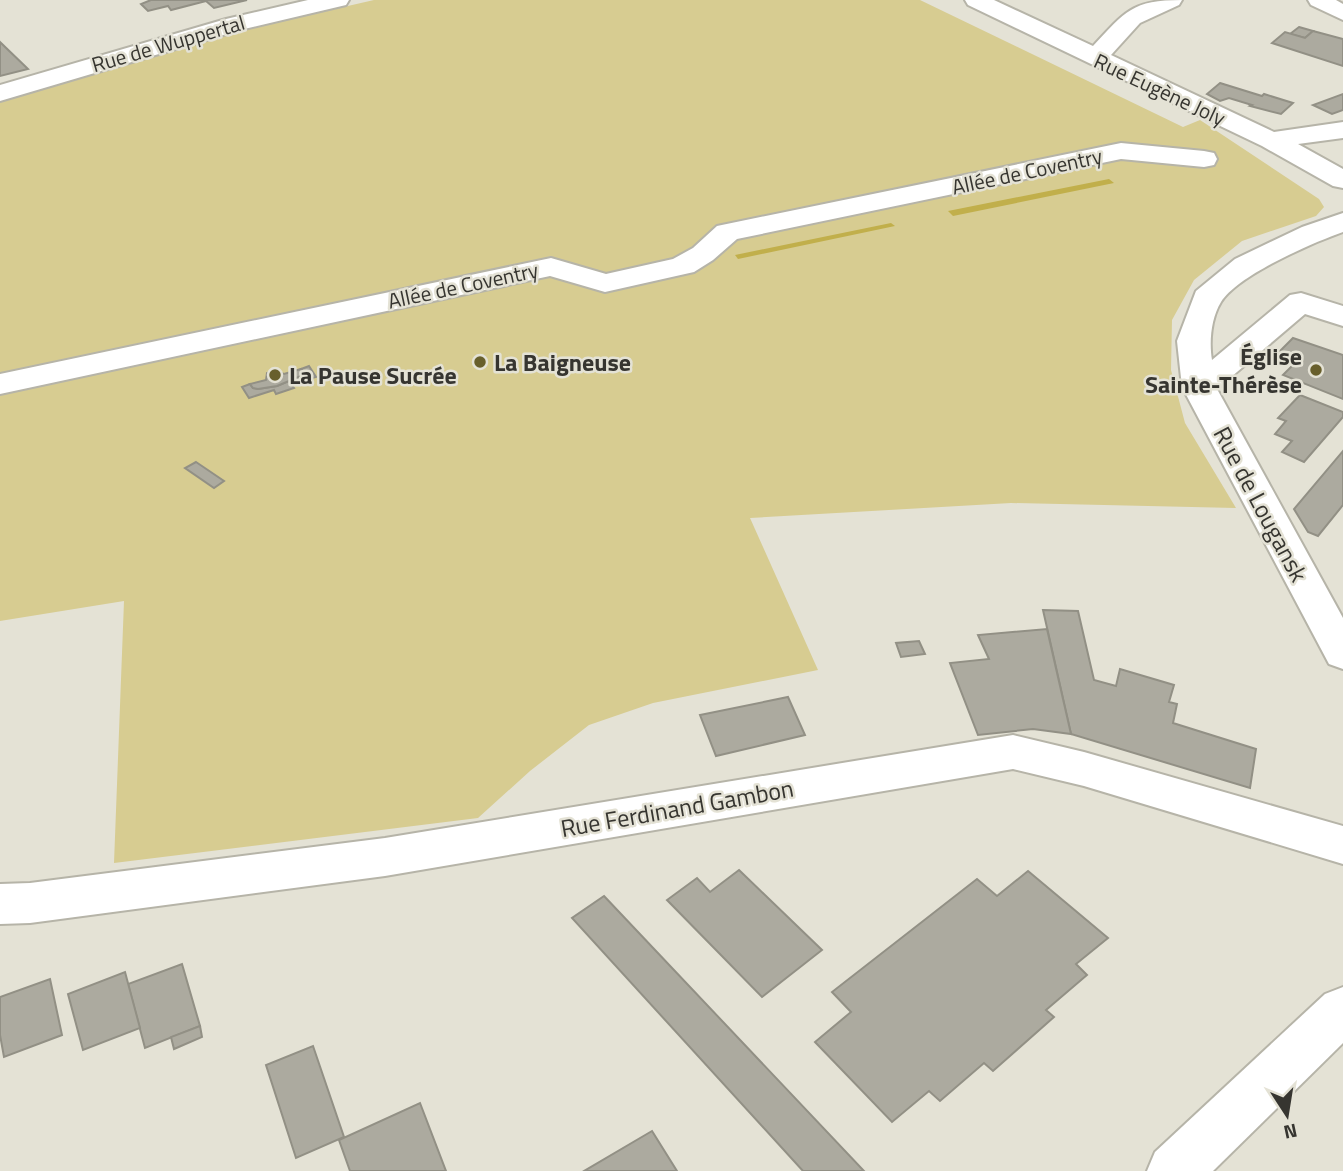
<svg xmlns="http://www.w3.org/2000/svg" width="1343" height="1171" viewBox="0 0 1343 1171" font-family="'Titillium Web',sans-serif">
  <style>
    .green { fill: #d7cc91 }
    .water { fill: #c1af4b }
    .building { fill: #acaa9f; stroke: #929085; stroke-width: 2 }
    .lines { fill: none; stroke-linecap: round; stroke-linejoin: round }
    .minor-casing { stroke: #b6b4a8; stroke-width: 4 }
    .minor { fill: #fff; fill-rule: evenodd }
    .poi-dot { fill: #685f2c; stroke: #e4e2d5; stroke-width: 2.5 }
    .labels { text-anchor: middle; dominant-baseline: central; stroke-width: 5; stroke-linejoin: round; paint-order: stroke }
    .far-street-label { font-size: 21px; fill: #363530; stroke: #e4e2d5 }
    .poi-label { font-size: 24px; font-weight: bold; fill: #363530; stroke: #e4e2d5; text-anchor: start }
    .street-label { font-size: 24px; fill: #363530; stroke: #e4e2d5 }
  </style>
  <rect width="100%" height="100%" fill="#e4e2d5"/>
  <path class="green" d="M374,0h546l263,127 17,-7 119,79 5,8 -8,9 -74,25 -48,39 -22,40 -1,50 14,53 51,85 -225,-5 -261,15 68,152 -165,33 -64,22 -59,46 -52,47 -364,45 10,-262 -124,20v-519l212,-65z"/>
  <g class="water">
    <path d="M1109,179l5,4 -161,33 -5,-5z"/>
    <path d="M891,223l4,3 -157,33 -3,-4z"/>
  </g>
  <g class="building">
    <path d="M151,0h96l-33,8 -8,-7 -35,9 -3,-4 -20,5 -7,-7z"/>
    <path d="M1299,27l14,4 -8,7 -15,-4z"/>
    <path d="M1313,31l30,8v27l-71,-23 13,-11 20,6z"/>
    <path d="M0,42l28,27 -28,7z"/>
    <path d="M1220,83l42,13 2,-2 29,9 -12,11 -31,-8 2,-1 -23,-7 -9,3 -13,-7z"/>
    <path d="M1343,94v16l-11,4 -19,-9z"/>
    <path d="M1293,338l50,17v44l-60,-24 10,-10 -17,-10z"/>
    <path d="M309,366l7,11 -25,7 3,4 -18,6 -2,-4 -25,8 -7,-11 8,-3 3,4 5,1 19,-3 24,-10 2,-4 -2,-3z"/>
    <path d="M301,369l2,3 -2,4 -24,10 -19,3 -5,-1 -3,-4 16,-4 1,-7 10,-3 7,4z"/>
    <path d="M1300,395l43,17v5l-39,45 -22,-10 10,-11 -17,-7 11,-13 -8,-3z"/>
    <path d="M1343,451v54l-25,31 -10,-4 -14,-23z"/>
    <path d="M196,462l28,19 -10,7 -29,-20z"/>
    <path d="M1043,610l35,1 16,69 22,6 4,-17 54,16 -5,17 8,2 -4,19 83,26 -6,39 -179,-54z"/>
    <path d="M1047,629l24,105 -38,-5 -55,6 -28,-72 39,-4 -11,-24z"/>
    <path d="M919,641l6,13 -24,3 -5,-14z"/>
    <path d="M788,697l17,38 -89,21 -16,-41z"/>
    <path d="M739,870l83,80 -60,47 -95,-97 30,-22 13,14z"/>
    <path d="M1028,871l80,67 -32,26 11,11 -41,35 8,7 -61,54 -9,-8 -44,38 -11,-10 -37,31 -77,-80 36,-30 -19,-20 145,-113 20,17z"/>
    <path d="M604,896l260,275h-61l-231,-253z"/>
    <path d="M182,964l18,62 -55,22 -17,-64z"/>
    <path d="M125,972l15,56 -57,22 -15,-56z"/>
    <path d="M50,979l12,56 -58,22 -4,-22v-38z"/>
    <path d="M200,1026l2,11 -28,12 -3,-12z"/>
    <path d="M313,1046l31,91 -48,21 -30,-93z"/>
    <path d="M420,1103l26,68h-96l-11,-31z"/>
    <path d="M652,1131l25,40h-93z"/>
  </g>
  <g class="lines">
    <defs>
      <g id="minor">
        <path d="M308,0h41l-3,5 -106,25 -240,71v-16l226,-66z"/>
        <path d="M965,0h29l99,46c33,-35 39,-46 89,-46l-3,5 -39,18 -29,32 163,77 69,-10v16l-45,6 45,25v19l-10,-2 -71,-40 -294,-141z"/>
        <path d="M1308,0h28l7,4v16l-32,-15z"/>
        <path d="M1121,143l83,8 10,2 3,6 -3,6 -10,2 -83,-8 -384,80 -24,21 -19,12 -89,20 -55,-16 -550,118v-20l551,-116 55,16 67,-15 20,-11 24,-22z"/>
        <path d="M1343,213v19c-31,11 -105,43 -122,70 -10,16 -12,40 -9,58l78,-65 11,-2 42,13v20l-38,-12 -88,75 126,229v51l-14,-5 -147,-277 -5,-46 19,-50 39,-32 67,-32z"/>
        <path d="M1013,735l71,17 259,74v38l-259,-78 -71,-17 -628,107 -355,47 -30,1v-40l30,-1 355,-45z"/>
        <path d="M1343,987v56l-130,128h-66l8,-19 170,-158z"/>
      </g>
    </defs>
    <use href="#minor" class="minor-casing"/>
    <use href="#minor" class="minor"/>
  </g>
  <g class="poi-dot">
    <circle cx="480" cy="362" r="7"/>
    <circle cx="1316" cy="370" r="7"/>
    <circle cx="275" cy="375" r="7"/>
  </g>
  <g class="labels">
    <g class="far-street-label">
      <text transform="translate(168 43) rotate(-16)">Rue de Wuppertal</text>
      <text transform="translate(1160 89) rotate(25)">Rue Eugène Joly</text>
      <text transform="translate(1027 171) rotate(-12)">Allée de Coventry</text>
      <text transform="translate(463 285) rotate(-12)">Allée de Coventry</text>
    </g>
    <g class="poi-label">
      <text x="1302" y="356" text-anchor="end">Église<tspan x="1302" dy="28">Sainte-Thérèse</tspan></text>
      <text x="494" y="362">La Baigneuse</text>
      <text x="289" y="375">La Pause Sucrée</text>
    </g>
    <g class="street-label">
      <text transform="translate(1261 504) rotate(62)">Rue de Lougansk</text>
      <text transform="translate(677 808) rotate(-10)">Rue Ferdinand Gambon</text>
    </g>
  </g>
  <g transform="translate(1287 1115) rotate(168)" stroke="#e4e2d5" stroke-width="5" paint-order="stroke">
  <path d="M0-5L12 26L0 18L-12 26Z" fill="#363530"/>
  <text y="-10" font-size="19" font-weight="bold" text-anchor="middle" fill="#363530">N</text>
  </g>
</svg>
